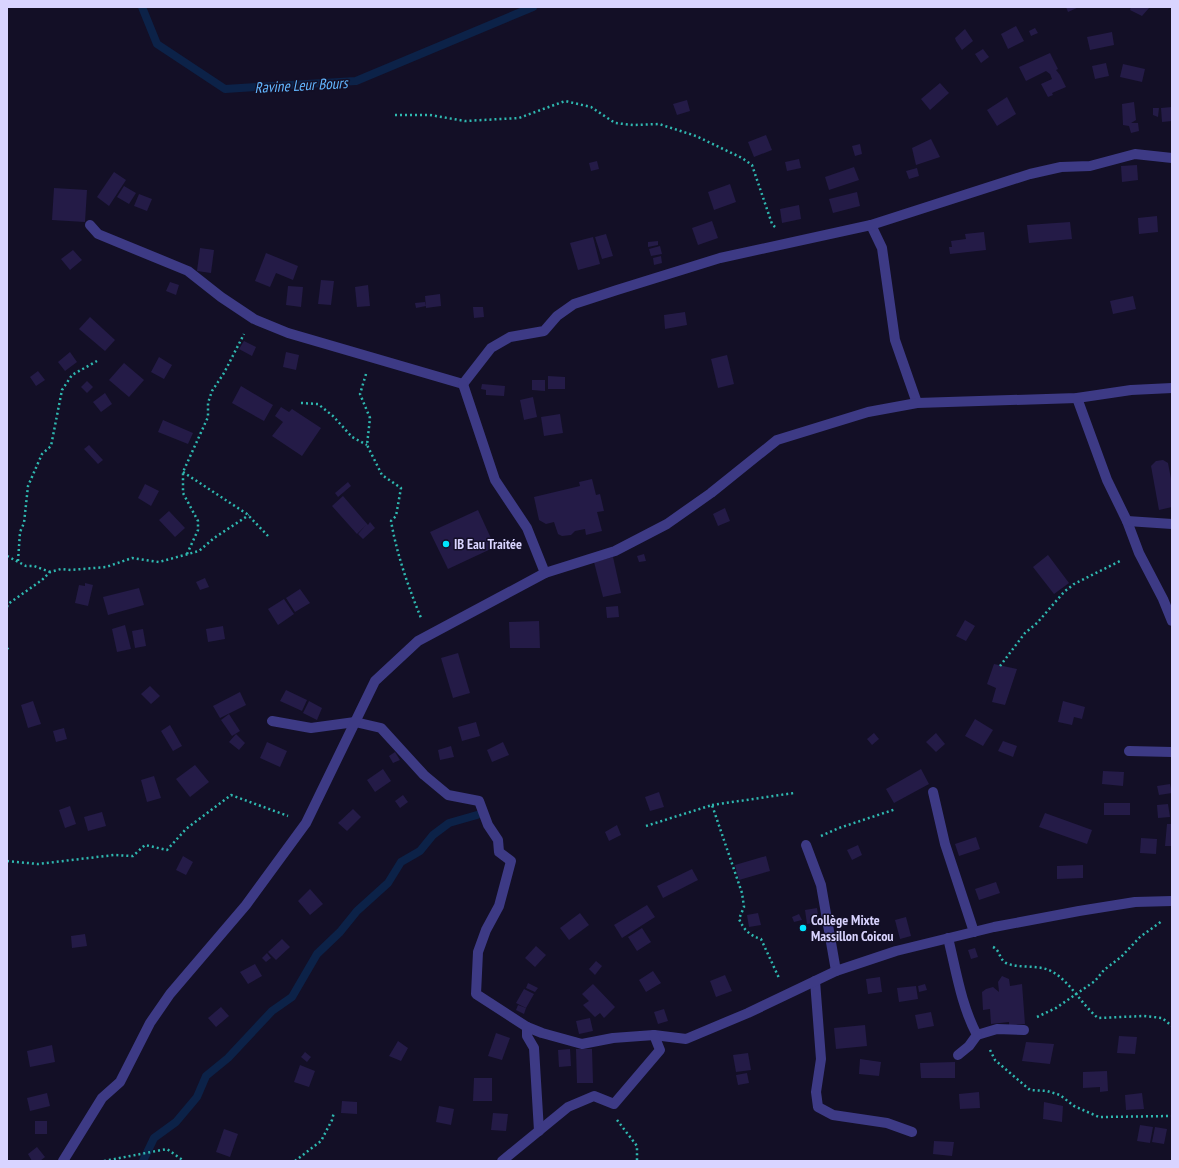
<svg xmlns="http://www.w3.org/2000/svg" width="1179" height="1168" viewBox="0 0 1179 1168" font-family="'PT Sans Narrow',sans-serif">
  <style>
    .lines { fill: none; stroke-linecap: round; stroke-linejoin: round }
    .stream { stroke: #0c2248; stroke-width: 8 }
    .building { fill: #241b47 }
    .path { stroke: #2fb8b0; stroke-width: 2.5; stroke-dasharray: 2 3; stroke-linecap: butt }
    .lane { stroke: #3d3a85; stroke-width: 10 }
    .street { stroke: #3d3a85; stroke-width: 10 }
    .poi-dot { fill: #00e5ff; stroke: #130f26; stroke-width: 1.5 }
    .labels { text-anchor: middle; dominant-baseline: central; stroke-width: 3; stroke-linejoin: round; paint-order: stroke }
    .poi-label { font-size: 14px; font-weight: bold; fill: #d9d4ff; stroke: #130f26; text-anchor: start }
    .water-label { font-size: 15px; font-style: italic; fill: #62b6ff; stroke: #130f26 }
  </style>
  <rect width="100%" height="100%" fill="#130f26"/>
  <g class="lines">
    <g class="stream">
      <path d="M142,7l15,37 68,45 131,-8 177,-74"/>
      <path d="M143,1161l11,-23 22,-16 21,-25 9,-21 22,-18 44,-47 20,-14 25,-43 23,-22 17,-21 31,-28 13,-21 19,-11 13,-16 16,-12 28,-8"/>
    </g>
  </g>
  <g class="building">
    <path d="M1066,7h13l-11,5z"/>
    <path d="M1131,7h15l3,1 -7,8 -12,-6z"/>
    <path d="M1016,26l8,15 -16,8 -7,-15z"/>
    <path d="M1035,28l3,5 -7,3 -2,-5z"/>
    <path d="M965,29l8,12 -11,9 -6,-9 -1,-3z"/>
    <path d="M1112,32l2,13 -24,5 -3,-13z"/>
    <path d="M983,49l6,8 -8,6 -6,-9z"/>
    <path d="M1050,53l8,16 -2,1 4,5 6,12 -14,6 1,2 -5,2 -7,-13 11,-5 -2,-5 -4,-3 -20,10 -7,-14z"/>
    <path d="M1106,63l3,13 -14,3 -3,-13z"/>
    <path d="M1123,64l22,5 -3,13 -22,-5z"/>
    <path d="M940,83l9,10 -19,17 -9,-11z"/>
    <path d="M1007,97l9,17 -19,12 -10,-16z"/>
    <path d="M687,100l3,11 -13,4 -4,-11z"/>
    <path d="M1134,102l2,18 -5,3h7l1,8 -8,2 -2,-7 -6,-1 -1,-21z"/>
    <path d="M1172,107v14l-10,1 -1,-14z"/>
    <path d="M1153,108h6l-1,9 -5,-2z"/>
    <path d="M766,135l6,15 -18,7 -6,-15z"/>
    <path d="M931,139l9,18 -24,8 -4,-17z"/>
    <path d="M860,144l2,10 -7,2 -3,-10z"/>
    <path d="M799,159l2,9 -14,3 -2,-9z"/>
    <path d="M597,161l2,8 -8,2 -2,-8z"/>
    <path d="M1137,165l1,15 -16,2 -1,-16z"/>
    <path d="M854,167l5,13 -30,10 -4,-13z"/>
    <path d="M917,168l2,8 -10,3 -3,-8z"/>
    <path d="M114,172l12,8 -17,26 -12,-9z"/>
    <path d="M730,184l6,18 -22,8 -6,-18z"/>
    <path d="M124,186l12,7 -7,11 -12,-7z"/>
    <path d="M54,188l33,2 -2,32 -33,-2z"/>
    <path d="M857,192l3,14 -27,7 -4,-14z"/>
    <path d="M139,194l13,5 -5,12 -13,-5z"/>
    <path d="M799,205l2,14 -19,4 -2,-14z"/>
    <path d="M1157,216l1,16 -19,2 -1,-16z"/>
    <path d="M712,221l6,17 -20,7 -6,-17z"/>
    <path d="M1070,222l2,17 -43,4 -2,-18z"/>
    <path d="M984,232l2,18 -36,4 -1,-7h3l-1,-6 15,-2 -1,-5z"/>
    <path d="M606,234l7,22 -11,3 -7,-22z"/>
    <path d="M593,237l7,27 -22,6 -8,-27z"/>
    <path d="M658,241v4l-10,2v-5z"/>
    <path d="M660,246l2,8 -11,2 -2,-7z"/>
    <path d="M200,248l14,2 -3,23 -14,-2z"/>
    <path d="M73,250l9,10 -12,10 -9,-11z"/>
    <path d="M266,253l32,13 -5,14 -17,-7 -6,14 -15,-6z"/>
    <path d="M661,256l1,7 -8,2 -1,-7z"/>
    <path d="M321,280l13,1 -3,24 -13,-1z"/>
    <path d="M170,282l9,3 -3,10 -10,-4z"/>
    <path d="M368,285l2,21 -13,1 -2,-20z"/>
    <path d="M288,286l15,1 -2,20 -15,-2z"/>
    <path d="M440,294l1,12 -15,2 -1,-12z"/>
    <path d="M1133,296l3,13 -23,5 -3,-13z"/>
    <path d="M425,302l1,4 -10,2 -1,-5z"/>
    <path d="M473,307h10l1,10 -10,1z"/>
    <path d="M685,312l2,13 -22,4 -1,-14z"/>
    <path d="M90,317l25,23 -10,11 -26,-22z"/>
    <path d="M244,341l12,6 -4,9 -13,-7z"/>
    <path d="M70,352l7,10 -12,9 -7,-9z"/>
    <path d="M286,352l13,3 -3,15 -13,-3z"/>
    <path d="M727,355l7,29 -16,4 -7,-29z"/>
    <path d="M159,357l13,8 -8,14 -13,-7z"/>
    <path d="M124,363l20,17 -15,17 -20,-17z"/>
    <path d="M38,371l7,9 -9,6 -6,-9z"/>
    <path d="M548,376l17,1v12h-17z"/>
    <path d="M532,380h13v11l-13,-1z"/>
    <path d="M87,381l6,6 -6,6 -6,-6z"/>
    <path d="M482,384l23,2 -1,10 -18,-1v-5l-5,-1z"/>
    <path d="M241,386l32,19 -9,16 -32,-18z"/>
    <path d="M105,393l7,11 -11,8 -8,-10z"/>
    <path d="M533,397l4,20 -13,3 -4,-20z"/>
    <path d="M281,407l8,5 3,-3 29,19 -19,28 -30,-20 11,-14 -8,-6z"/>
    <path d="M560,414l3,19 -19,3 -3,-19z"/>
    <path d="M163,420l30,13 -5,11 -30,-12z"/>
    <path d="M89,445l14,15 -5,4 -14,-15z"/>
    <path d="M1163,460l5,3 4,21v23l-13,3 -8,-44 5,-5z"/>
    <path d="M592,479l4,16 4,-1 4,17 -7,1 5,19 -16,4 -1,-6 -10,2 -4,4 -9,1 -4,-2 -4,-12 -8,2 -7,-4 -5,-23 46,-11 -1,-4z"/>
    <path d="M348,482l3,4 -13,11 -3,-4z"/>
    <path d="M145,484l14,7 -8,15 -13,-8z"/>
    <path d="M343,496l25,29 2,-3 5,6 -12,11 -5,-5 8,-9 -9,9 -25,-28z"/>
    <path d="M725,508l5,13 -12,5 -5,-12z"/>
    <path d="M478,510l17,37 -47,22 -18,-37z"/>
    <path d="M169,511l16,17 -10,9 -16,-17z"/>
    <path d="M644,554l2,7 -7,1 -2,-6z"/>
    <path d="M1048,555l21,28 -15,11 -21,-27z"/>
    <path d="M613,557l8,36 -18,4 -9,-35z"/>
    <path d="M205,578l4,9 -9,3 -4,-8z"/>
    <path d="M85,583l8,2 -5,21 -13,-3 4,-18 6,1z"/>
    <path d="M139,588l5,17 -36,10 -5,-18z"/>
    <path d="M300,589l10,14 -15,9 -9,-14z"/>
    <path d="M284,599l10,15 -16,11 -10,-16z"/>
    <path d="M618,606l1,11 -12,1 -1,-11z"/>
    <path d="M965,620l10,6 -9,15 -10,-5z"/>
    <path d="M539,621l1,27h-30l-1,-26z"/>
    <path d="M125,625l6,24 -14,3 -5,-23z"/>
    <path d="M223,626l2,13 -17,3 -2,-13z"/>
    <path d="M143,629l3,17 -11,2 -3,-17z"/>
    <path d="M458,653l12,40 -17,5 -12,-40z"/>
    <path d="M994,664l23,5 -12,36 -13,-3 4,-14 -9,-4z"/>
    <path d="M150,686l10,10 -9,8 -10,-10z"/>
    <path d="M286,690l21,10 -5,11 -22,-10z"/>
    <path d="M240,692l6,13 -26,13 -7,-12z"/>
    <path d="M33,701l8,23 -13,4 -7,-23z"/>
    <path d="M309,701l13,7 -5,12 -14,-7z"/>
    <path d="M1063,701l22,6 -3,12 -8,-2 -2,8 -14,-3z"/>
    <path d="M229,714l11,17 -8,5 -11,-16z"/>
    <path d="M975,719l18,11 -10,16 -18,-10z"/>
    <path d="M476,722l4,14 -18,5 -4,-14z"/>
    <path d="M170,725l12,21 -9,5 -12,-20z"/>
    <path d="M64,728l3,11 -11,3 -3,-11z"/>
    <path d="M874,733l5,6 -7,6 -5,-6z"/>
    <path d="M936,733l9,11 -9,8 -10,-10z"/>
    <path d="M236,734l9,9 -6,7 -10,-8z"/>
    <path d="M1003,741l14,5 -4,11 -15,-6z"/>
    <path d="M267,742l20,9 -7,16 -20,-9z"/>
    <path d="M503,742l6,13 -17,7 -5,-12z"/>
    <path d="M451,746l3,11 -14,3 -2,-10z"/>
    <path d="M395,752l5,8 -7,3 -4,-7z"/>
    <path d="M195,765l14,17 -19,15 -14,-18z"/>
    <path d="M383,769l8,12 -16,11 -8,-12z"/>
    <path d="M921,769l8,15 -35,19 -8,-14z"/>
    <path d="M1103,771l21,1 -1,14 -21,-2z"/>
    <path d="M154,776l7,22 -14,4 -6,-22z"/>
    <path d="M1170,784l2,9 -13,2 -2,-9z"/>
    <path d="M659,792l5,15 -14,4 -5,-14z"/>
    <path d="M403,795l5,7 -8,6 -5,-7z"/>
    <rect x="1104" y="803" width="26" height="12"/>
    <path d="M1168,804l2,13 -12,1 -1,-13z"/>
    <path d="M70,806l6,18 -11,4 -6,-18z"/>
    <path d="M353,809l8,8 -14,14 -9,-8z"/>
    <path d="M102,812l4,14 -18,5 -4,-14z"/>
    <path d="M1045,813l47,17 -5,14 -48,-17z"/>
    <path d="M1167,824h5v22h-7z"/>
    <path d="M617,825l4,10 -12,6 -4,-9z"/>
    <path d="M976,837l4,12 -21,7 -4,-12z"/>
    <path d="M1141,838l16,1 -1,15 -16,-1z"/>
    <path d="M858,845l4,10 -10,5 -5,-10z"/>
    <path d="M183,856l10,6 -7,13 -10,-5z"/>
    <path d="M766,856l4,15 -31,9 -4,-15z"/>
    <path d="M1083,865v13l-26,1v-13z"/>
    <path d="M692,869l6,11 -35,18 -6,-12z"/>
    <path d="M996,882l4,11 -21,7 -4,-11z"/>
    <path d="M310,889l13,15 -13,11 -12,-14z"/>
    <path d="M647,905l8,12 -33,21 -8,-13z"/>
    <path d="M817,908l2,14 -12,2 -2,-14z"/>
    <path d="M580,913l9,12 -20,15 -9,-12z"/>
    <path d="M758,913l3,12 -12,2 -2,-12z"/>
    <path d="M799,914l3,6 -8,2 -2,-5z"/>
    <path d="M906,917l5,19 -11,3 -5,-19z"/>
    <path d="M642,928l9,14 -14,9 -9,-14z"/>
    <path d="M85,934l2,12 -15,2 -1,-12z"/>
    <path d="M282,939l8,8 -14,13 -8,-8z"/>
    <path d="M536,946l10,9 -11,12 -10,-9z"/>
    <path d="M975,948l3,9 -7,2 -3,-9z"/>
    <path d="M267,953l4,5 -5,4 -4,-4z"/>
    <path d="M596,961l6,5 -7,9 -6,-6z"/>
    <path d="M255,964l7,12 -14,8 -8,-12z"/>
    <path d="M653,971l8,12 -15,9 -7,-12z"/>
    <path d="M725,975l7,16 -16,6 -6,-16z"/>
    <path d="M1002,976l7,3 1,7 12,-2 3,40 -16,1v-3l-18,2 -1,-15 -7,1 -1,-18 4,-3 7,-2 6,5 -1,-10z"/>
    <path d="M880,977l2,15 -14,2 -2,-15z"/>
    <path d="M528,983l10,5 -3,4 -9,-4z"/>
    <path d="M593,984l22,23 -11,11 -4,-5 -5,4 -12,-12 6,-4 -7,-7z"/>
    <path d="M925,984l2,6 -8,2 -1,-6z"/>
    <path d="M916,986l2,13 -19,3 -2,-14z"/>
    <path d="M524,989l10,5 -8,14 -10,-5z"/>
    <path d="M518,1005l8,3 -2,6 -8,-4z"/>
    <path d="M221,1007l8,9 -13,11 -8,-9z"/>
    <path d="M664,1009l4,12 -10,3 -4,-12z"/>
    <path d="M931,1012l3,14 -16,3 -3,-14z"/>
    <path d="M590,1018l3,13 -14,3 -3,-13z"/>
    <path d="M865,1025l2,21 -31,3 -2,-21z"/>
    <path d="M496,1033l14,5 -8,22 -14,-4z"/>
    <path d="M1119,1036l18,1 -2,17 -18,-1z"/>
    <path d="M398,1041l10,7 -7,13 -12,-5z"/>
    <path d="M1026,1042l28,2 -4,20 -28,-3z"/>
    <path d="M52,1045l3,17 -25,5 -3,-16z"/>
    <path d="M570,1049l1,17 -12,1 -1,-17z"/>
    <path d="M576,1049h16l1,34h-16z"/>
    <path d="M305,1052l6,5 -4,5 -6,-5z"/>
    <path d="M748,1053l3,17 -15,2 -3,-17z"/>
    <path d="M860,1059l21,3 -2,14 -20,-2z"/>
    <path d="M955,1062v16h-34l-1,-15z"/>
    <path d="M300,1065l15,6 -6,16 -15,-5z"/>
    <path d="M1107,1071l1,20 -8,1v-5l-17,1v-16z"/>
    <path d="M747,1073l2,10 -11,2 -2,-10z"/>
    <path d="M474,1078h18v23h-19z"/>
    <path d="M979,1092l1,16 -20,1 -1,-15z"/>
    <path d="M47,1093l3,13 -20,5 -3,-13z"/>
    <path d="M1142,1093l2,16 -18,1 -1,-15z"/>
    <path d="M342,1101l15,1v12l-16,-1z"/>
    <path d="M1044,1102l19,4 -1,16 -19,-3z"/>
    <path d="M439,1106l15,3 -3,16 -15,-3z"/>
    <path d="M493,1113l15,1 -2,17 -15,-1z"/>
    <rect x="35" y="1121" width="12" height="13"/>
    <path d="M1140,1125l13,2 -3,16 -13,-2z"/>
    <path d="M1155,1127l12,2 -3,15 -12,-2z"/>
    <path d="M224,1129l14,5 -8,23 -14,-5z"/>
    <path d="M934,1141l20,1 -2,14 -19,-2z"/>
    <path d="M37,1147l8,10 -5,4h-8l-4,-7z"/>
  </g>
  <g class="lines">
    <g class="path">
      <path d="M395,115h35l35,6 54,-3 46,-17 26,6 24,16 18,2 26,-1 37,12 46,22 10,7 20,59 3,3"/>
      <path d="M366,374l-6,20 10,24 -3,27 15,30 19,13 -5,28 -5,5c6,34 17,65 30,97"/>
      <path d="M301,403l17,1 15,12 19,21 15,8"/>
      <path d="M183,472l64,42 21,22"/>
      <path d="M187,554l11,-24v-9l-15,-28v-21l25,-55v-14l4,-12 12,-18 20,-39"/>
      <path d="M7,556l19,10h8l16,6"/>
      <path d="M18,561l2,-29 4,-9 4,-37 14,-32 9,-8 11,-56 10,-15 25,-14"/>
      <path d="M7,607l1,-3 34,-24 8,-8 11,-3 10,1 35,-3 26,-9 27,4 40,-11 15,-13 35,-23"/>
      <path d="M7,648l3,4"/>
      <path d="M1000,666l25,-33 12,-10 27,-31 10,-8 48,-24"/>
      <path d="M712,805l82,-12"/>
      <path d="M646,826l66,-21 30,88 2,14 -5,12c5,11 10,16 22,20l18,39"/>
      <path d="M821,836l18,-8 57,-19"/>
      <path d="M7,861l31,3 76,-9 19,1 12,-11 22,5 19,-21 45,-34 57,21"/>
      <path d="M993,947c7,3 6,12 13,16 13,6 31,1 45,8 19,10 30,33 47,47l46,-2 18,2 10,8"/>
      <path d="M1037,1017l19,-9 39,-27 9,-11 17,-13 19,-20 22,-16"/>
      <path d="M990,1050l5,10 8,7 27,23 17,1 13,4 14,11 25,11 73,-1"/>
      <path d="M617,1120l20,26v15"/>
      <path d="M7,1160v1"/>
      <path d="M104,1161l63,-12 17,12"/>
      <path d="M295,1161l26,-20 11,-21 2,-8"/>
    </g>
    <g class="lane">
      <path d="M1129,751l43,1"/>
      <path d="M948,938c8,32 13,67 29,97l20,-6 27,1"/>
      <path d="M815,981l6,78 -5,33 2,15 15,8 54,8 25,9"/>
      <path d="M958,1055l11,-9 8,-11"/>
    </g>
    <g class="street">
      <path d="M90,225l8,9 90,37 33,26 33,22 34,14 175,51"/>
      <path d="M871,225l11,23 13,92 22,63"/>
      <path d="M463,384l28,-36 19,-11 34,-6 13,-15 17,-12 43,-14 103,-32 151,-33 159,-51 31,-7 29,-1 45,-12 37,4"/>
      <path d="M463,384l32,96 32,48 18,45"/>
      <path d="M1077,398l30,82 20,41 12,32 24,46 9,22"/>
      <path d="M1127,521l45,3"/>
      <path d="M272,721l39,7 44,-6 26,6 43,47 24,20 31,6 9,24 10,15 1,12 12,9 -12,45 -13,24 -8,22 -2,42 51,33"/>
      <path d="M933,792l12,52 29,88"/>
      <path d="M806,845l15,40 15,86"/>
      <path d="M539,1131l-5,-83 -7,-12v-9l15,6 40,11 31,-6 41,-3 32,4 62,-26 88,-42 60,-20 98,-24 85,-16 56,-9 37,-1"/>
      <path d="M63,1161l39,-63 18,-16 30,-59 20,-29 76,-89 60,-82 69,-142 43,-40 127,-68 70,-22 52,-27 44,-31 66,-53 91,-28 49,-9 160,-5 54,-8 41,-2"/>
      <path d="M502,1161l66,-54 26,-11 20,8 46,-54 -6,-15"/>
    </g>
  </g>
  <g class="poi-dot">
    <circle cx="446" cy="544" r="4"/>
    <circle cx="803" cy="928" r="4"/>
  </g>
  <g class="labels">
    <g class="poi-label">
      <text x="454" y="544">IB Eau Traitée</text>
      <text x="811" y="920">Collège Mixte<tspan x="811" dy="16">Massillon Coicou</tspan></text>
    </g>
    <g class="water-label">
      <text transform="translate(301 85) rotate(-3)">Ravine Leur Bours</text>
    </g>
  </g>
  <rect width="1179" height="1168" fill="none" stroke="#d9d4ff" stroke-width="16"/>
</svg>
